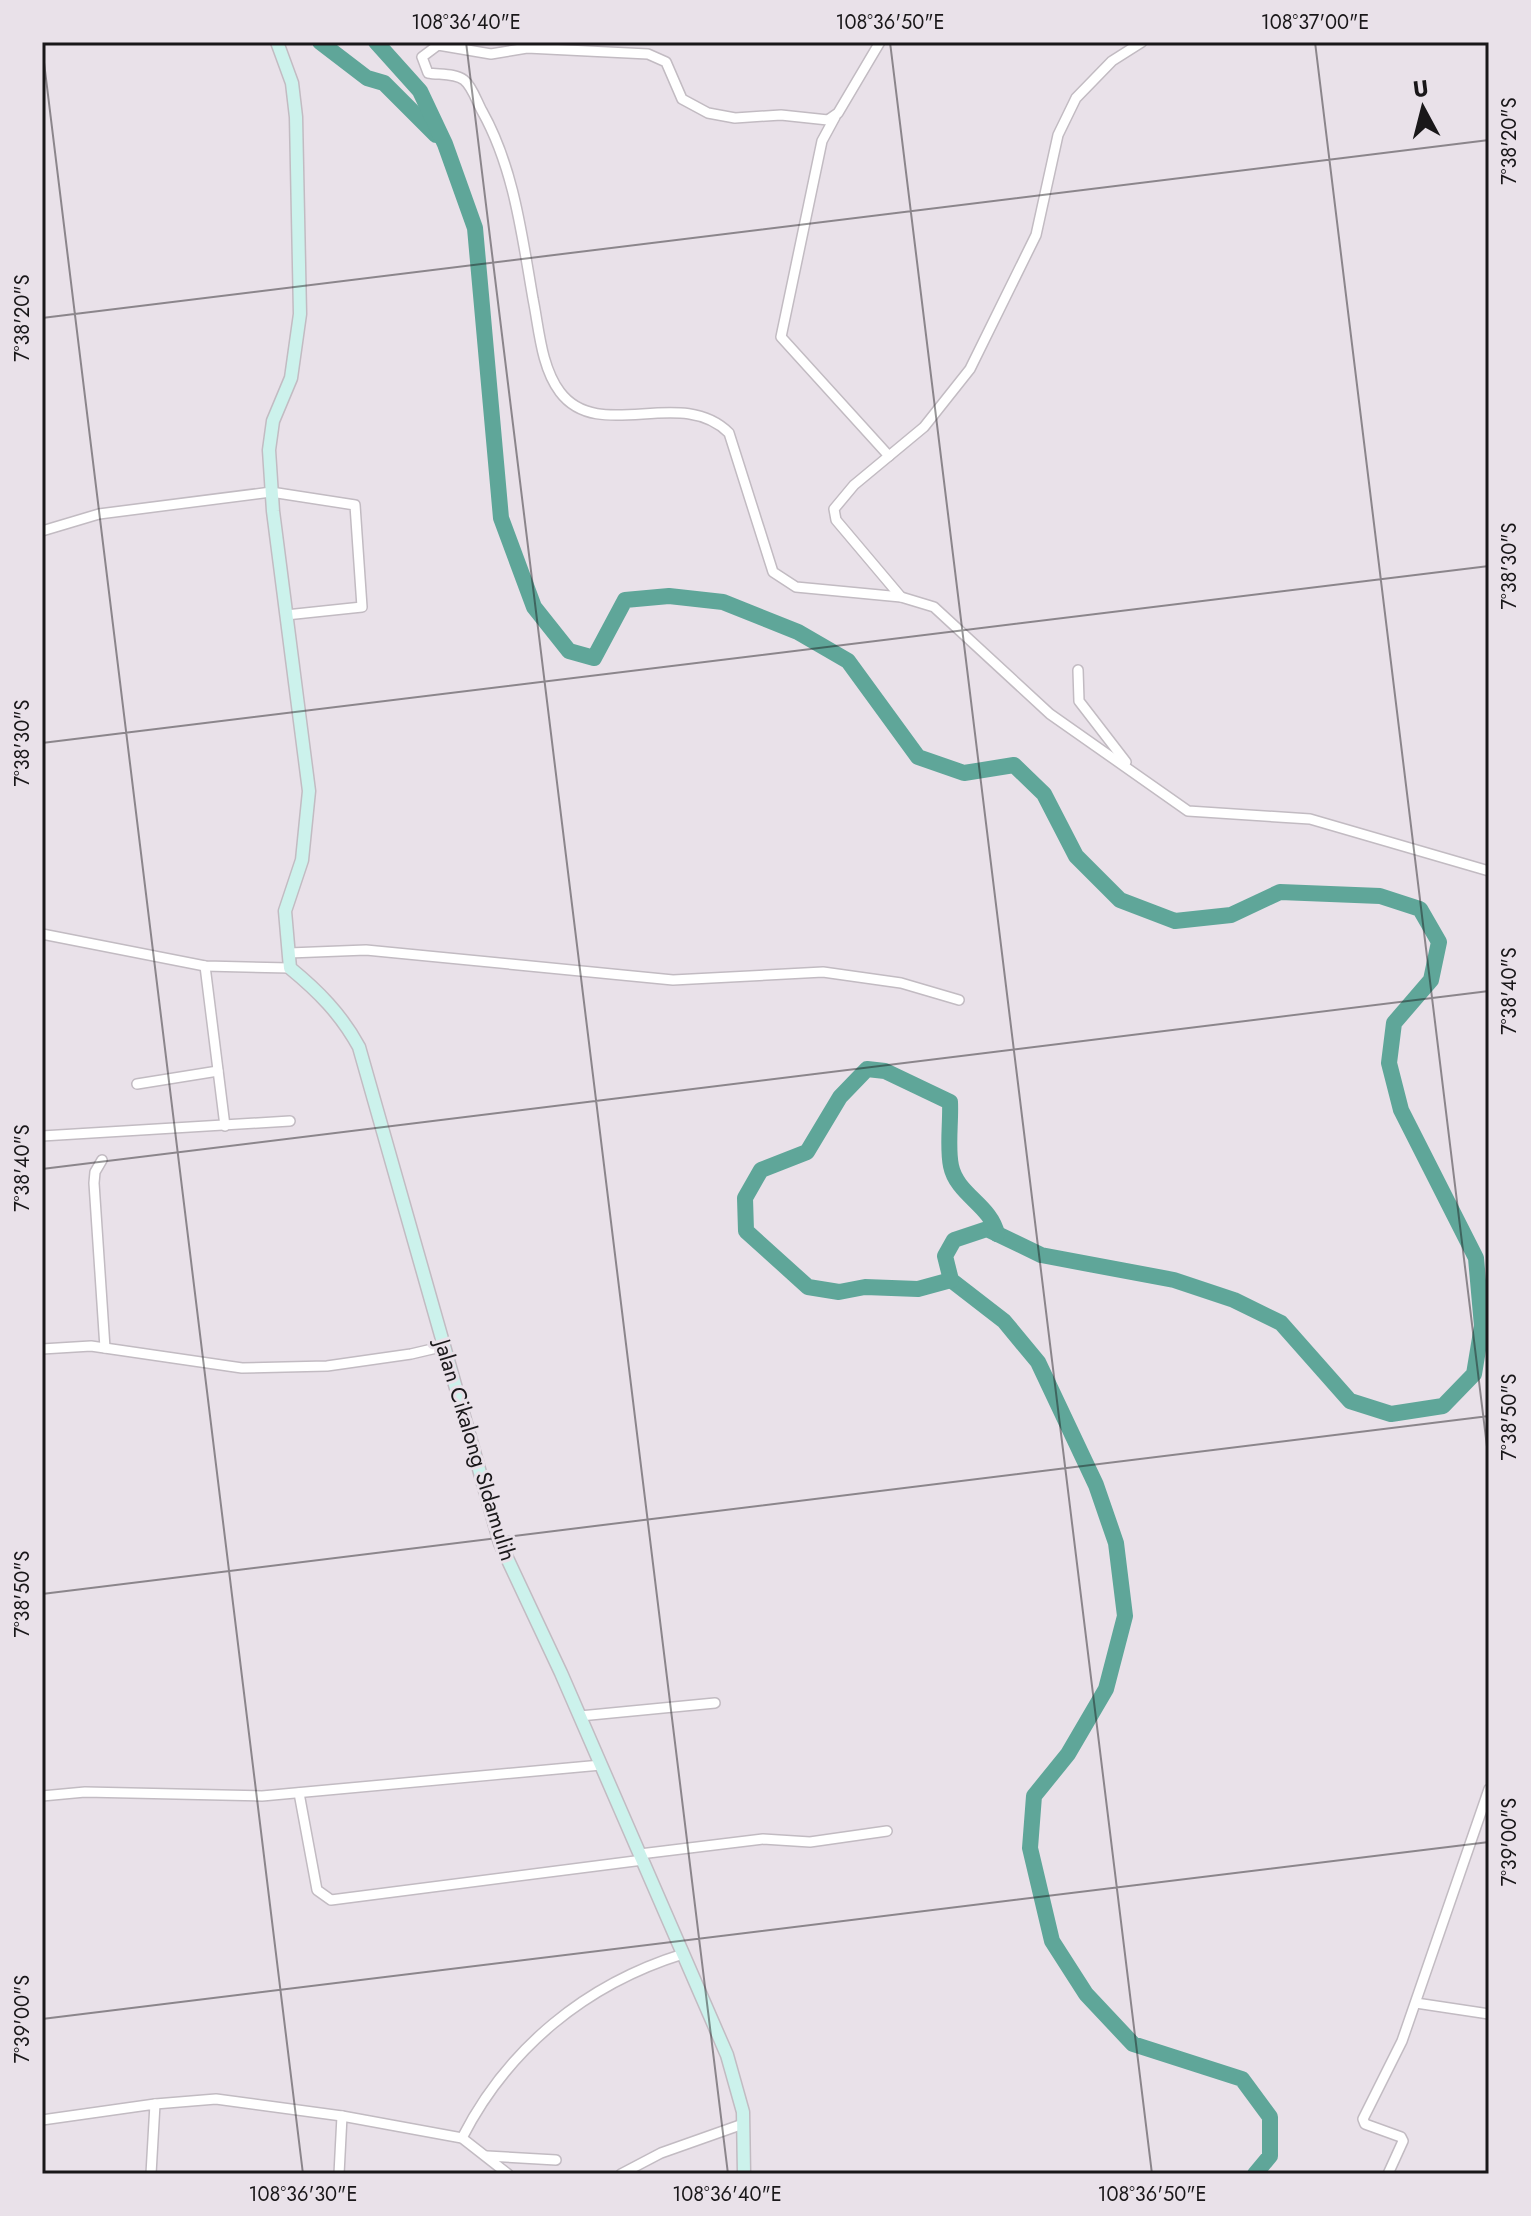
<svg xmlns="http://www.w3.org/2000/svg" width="1531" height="2216" viewBox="0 0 1531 2216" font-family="Jost,sans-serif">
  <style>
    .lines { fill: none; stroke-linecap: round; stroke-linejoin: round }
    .river { stroke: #5fa699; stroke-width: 16 }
    .street-casing { stroke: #c2bbc2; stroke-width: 12 }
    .secondary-casing { stroke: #c2bbc2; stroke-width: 15 }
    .street { stroke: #fff; stroke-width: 9 }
    .secondary { stroke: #ccf2ec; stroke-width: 12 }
    .ticks { fill: none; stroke: #191719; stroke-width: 2; stroke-opacity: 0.45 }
    .labels { text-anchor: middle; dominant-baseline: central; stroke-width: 6; stroke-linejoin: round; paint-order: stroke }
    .street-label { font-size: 22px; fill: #191719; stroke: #e9e1e9 }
    .neatline { fill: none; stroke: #191719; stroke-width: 3 }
    .ticks-label { font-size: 20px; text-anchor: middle; fill: #191719 }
  </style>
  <rect width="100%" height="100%" fill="#e9e1e9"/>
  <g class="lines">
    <g class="river">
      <path d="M320,42l47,36 17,5 52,52"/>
      <path d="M376,42l44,49 25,53 30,84 26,290 33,89 35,44 25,7 31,-58 44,-4 54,6 75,30 50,29 70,96 46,16 50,-8 30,29 32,62 44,44 55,21 56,-6 49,-23 100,4 40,13 19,33 -8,38 -37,43 -5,40 12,47 75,148 6,68 -8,48 -31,32 -52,8 -41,-13 -69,-78 -47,-23 -60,-20 -133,-25 -54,-26 -33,11 -9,16 6,24 53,41 34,41 58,123 20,58 9,73 -19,73 -38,65 -34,42 -4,52 22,93 34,53 47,50 109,35 28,38v39l-15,18"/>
      <path d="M951,1280l-33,9 -53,-2 -26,5 -31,-5 -62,-56 -1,-33 16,-28 46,-18 33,-55 27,-28 18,2 65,31c1,20 -3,45 1,64 6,29 40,39 46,68"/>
    </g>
    <defs>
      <g id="street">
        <path d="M880,42l-42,71 -10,7 -47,-5 -46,3 -27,-5 -26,-14 -16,-37 -18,-8 -121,-6 -36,6 -53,-9 -16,12 6,16c11,2 27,0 36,7 8,6 13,22 18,31 32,57 40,125 51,188 6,29 8,68 27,93 39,52 121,-7 169,41l44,139 23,15 105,10 33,10 116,107 138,97 122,8 179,52"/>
        <path d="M835,117l-13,24 -41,196 108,119"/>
        <path d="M42,531l57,-17 172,-22 84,13 7,102 -76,8"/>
        <path d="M901,597l-65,-77 -2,-11 20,-24 70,-58 46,-58 66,-134 22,-100 18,-37 36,-37 30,-19"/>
        <path d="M1078,670l1,31 47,61"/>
        <path d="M42,934l163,32 85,2"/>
        <path d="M289,953l77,-3 307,30 150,-8 78,11 58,17"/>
        <path d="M205,966l20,160"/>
        <path d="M137,1084l81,-13"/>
        <path d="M42,1136l248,-15"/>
        <path d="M102,1160l-7,12 -1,11 11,165"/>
        <path d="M42,1349l49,-3 151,22 85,-2 84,-12 34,-8"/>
        <path d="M580,1716l135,-13"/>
        <path d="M299,1793l18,97 14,10 312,-40"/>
        <path d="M42,1796l43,-4 177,4 339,-31"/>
        <path d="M640,1854l123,-15 47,3 77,-11"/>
        <path d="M1416,2003l73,11"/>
        <path d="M155,2104l61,-5 126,17"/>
        <path d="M42,2120l113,-16 -4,70"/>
        <path d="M462,2138c46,-90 124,-154 221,-184"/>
        <path d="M487,2156l69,4"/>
        <path d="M339,2174l3,-58 120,22 46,36"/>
        <path d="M621,2174l40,-21 82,-29"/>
        <path d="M1388,2174l15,-33 -2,-4 -36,-13 -2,-5 39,-78 87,-252"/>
      </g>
      <path id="secondary" d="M277,42l15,41 4,34 4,197 -9,64 -18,43 -4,29 4,61 36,280 -7,69 -17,51 5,57c28,23 51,46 69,79l141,496 61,130 166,382 16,57 1,62"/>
    </defs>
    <use href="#street" class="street-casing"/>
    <use href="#secondary" class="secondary-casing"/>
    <use href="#street" class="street"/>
    <use href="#secondary" class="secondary"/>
  </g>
  <path class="ticks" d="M466,42l262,2132M890,42l262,2132M1315,42l174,1421M42,46l261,2128M42,318l1447,-178M42,743l1447,-177M42,1169l1447,-178M42,1594l1447,-178M42,2019l1447,-177"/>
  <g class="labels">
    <g class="street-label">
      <text transform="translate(476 1450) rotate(73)">Jalan Cikalong SIdamulih</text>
    </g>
  </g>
  <rect width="1531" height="2216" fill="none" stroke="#e9e1e9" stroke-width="88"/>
  <g transform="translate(1423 108) rotate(353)" stroke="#e9e1e9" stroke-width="6" paint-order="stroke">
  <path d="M0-6L14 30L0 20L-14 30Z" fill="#191719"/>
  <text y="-12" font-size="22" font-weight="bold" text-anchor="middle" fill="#191719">U</text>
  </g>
  <rect x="44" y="44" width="1443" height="2128" class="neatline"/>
  <g class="ticks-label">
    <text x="466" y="29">108°36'40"E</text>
    <text x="890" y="29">108°36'50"E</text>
    <text x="1315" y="29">108°37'00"E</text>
    <text transform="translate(1509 141) rotate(-90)" y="7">7°38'20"S</text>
    <text transform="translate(22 318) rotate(-90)" y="7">7°38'20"S</text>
    <text transform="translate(1509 566) rotate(-90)" y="7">7°38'30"S</text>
    <text transform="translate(22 743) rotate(-90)" y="7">7°38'30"S</text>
    <text transform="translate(1509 991) rotate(-90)" y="7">7°38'40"S</text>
    <text transform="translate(22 1168) rotate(-90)" y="7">7°38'40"S</text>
    <text transform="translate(1509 1417) rotate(-90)" y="7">7°38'50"S</text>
    <text transform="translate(22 1594) rotate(-90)" y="7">7°38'50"S</text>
    <text transform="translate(1509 1842) rotate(-90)" y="7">7°39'00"S</text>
    <text transform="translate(22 2019) rotate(-90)" y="7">7°39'00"S</text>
    <text x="303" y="2201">108°36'30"E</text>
    <text x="727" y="2201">108°36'40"E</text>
    <text x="1152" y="2201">108°36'50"E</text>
  </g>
</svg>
